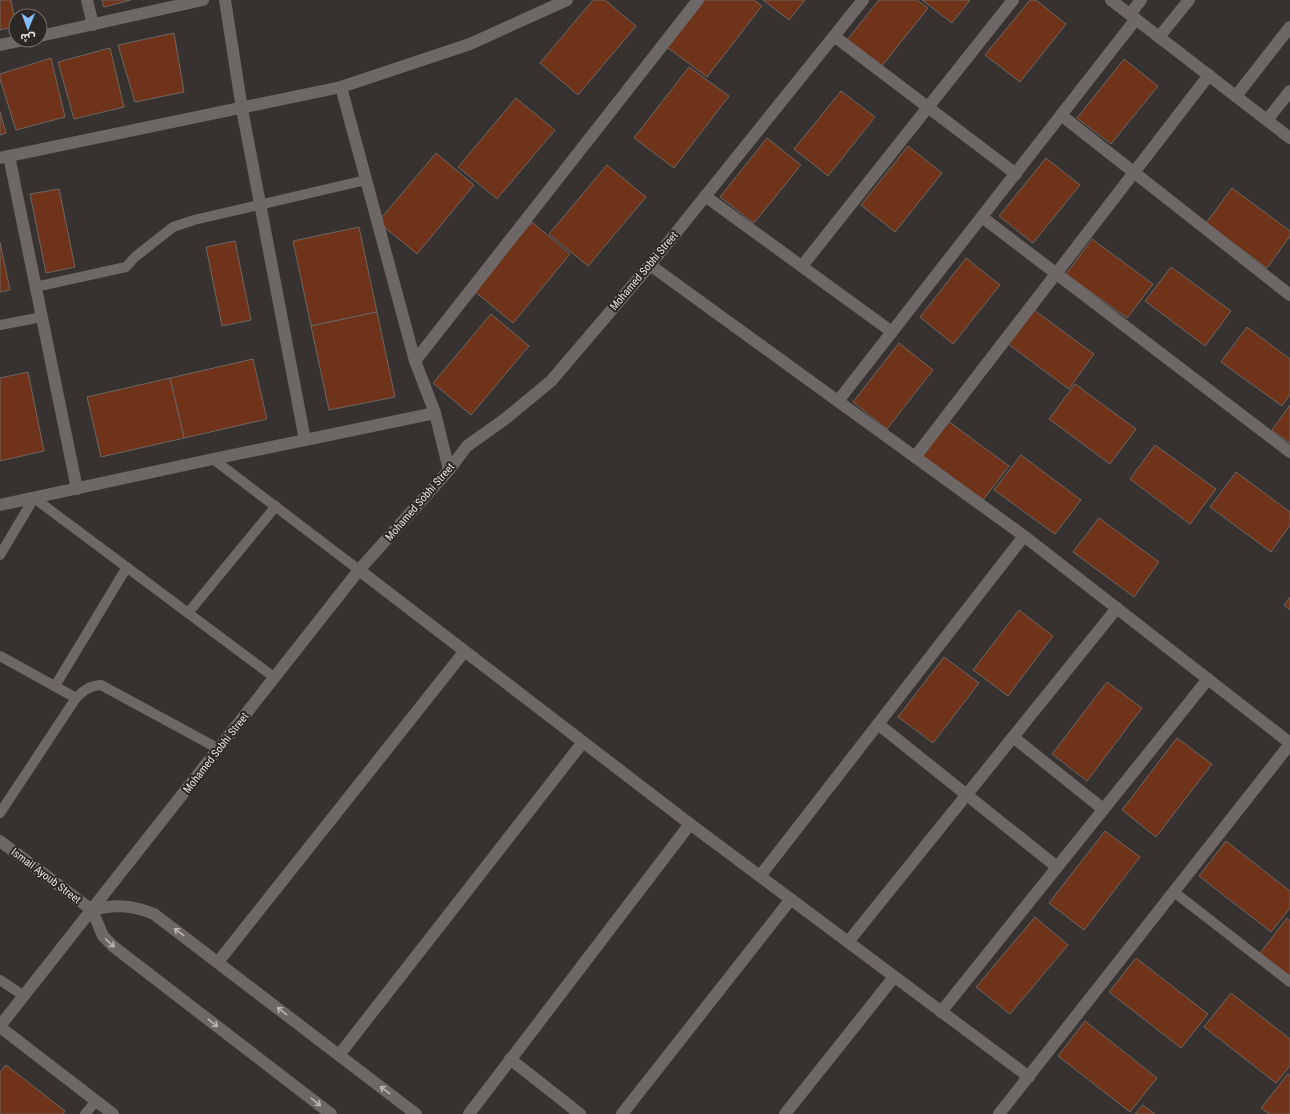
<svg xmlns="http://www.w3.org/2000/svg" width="1290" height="1114" viewBox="0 0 1290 1114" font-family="'Roboto Condensed','Noto Sans Arabic',sans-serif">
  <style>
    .building { fill: #6f3319; stroke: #6c6663 }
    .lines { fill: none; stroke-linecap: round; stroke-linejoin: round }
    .lane { stroke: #6d6765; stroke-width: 10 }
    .street { stroke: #6d6765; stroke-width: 12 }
    .oneway { stroke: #bab5b4 }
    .labels { text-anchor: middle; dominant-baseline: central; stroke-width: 4; stroke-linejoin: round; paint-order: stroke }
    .street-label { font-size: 11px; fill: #e3dfde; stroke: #2d2826 }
  </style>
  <rect width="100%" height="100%" fill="#373230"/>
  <g class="building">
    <path d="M0,0h11l5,26 -16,4z"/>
    <path d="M102,0h29l-27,7z"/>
    <path d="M593,0h12l31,26 -58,69 -38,-32z"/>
    <path d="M704,0h50l8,6 -55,71 -40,-30z"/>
    <path d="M763,0h42l-16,20z"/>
    <path d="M879,0h38l11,8 -47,59 -34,-27z"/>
    <path d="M922,0h48l-18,23z"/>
    <path d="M1030,0h6l30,24 -46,58 -35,-27z"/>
    <path d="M174,33l10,59 -49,10 -17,-57z"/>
    <path d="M110,48l14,59 -50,12 -16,-57z"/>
    <path d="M51,58l14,59 -49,13 -16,-51v-5z"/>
    <path d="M1124,59l34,27 -47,58 -34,-26z"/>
    <path d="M689,67l40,29 -55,72 -40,-30z"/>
    <path d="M841,91l34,26 -47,59 -34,-27z"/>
    <path d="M516,98l39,32 -58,69 -39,-32z"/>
    <path d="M0,112l6,21 -6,2z"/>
    <path d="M767,138l34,27 -47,58 -34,-26z"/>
    <path d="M908,146l34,27 -47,59 -34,-27z"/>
    <path d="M436,153l38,32 -57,69 -39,-32z"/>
    <path d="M1046,158l34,27 -47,58 -34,-27z"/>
    <path d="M607,165l39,32 -58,69 -39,-32z"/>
    <path d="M1232,188l58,43v5l-23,32 -61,-45z"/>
    <path d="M59,189l16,78 -29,6 -16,-79z"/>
    <path d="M532,222l38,32 -57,69 -39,-32z"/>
    <path d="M359,227l18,85 -66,14 -18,-85z"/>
    <path d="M1092,239l61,45 -26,34 -61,-44z"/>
    <path d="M235,241l16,79 -29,6 -16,-79z"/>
    <path d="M0,242l10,48 -10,2z"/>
    <path d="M966,258l34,27 -47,59 -33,-27z"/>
    <path d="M1171,267l60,44 -26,35 -60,-45z"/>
    <path d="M1034,310l60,44 -25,35 -61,-45z"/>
    <path d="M377,312l18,85 -66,13 -18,-84z"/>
    <path d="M491,314l38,32 -58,69 -38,-32z"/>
    <path d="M1247,327l43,32v36l-8,11 -61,-44z"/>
    <path d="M899,343l34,27 -46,59 -34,-27z"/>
    <path d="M253,359l14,60 -83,19 -14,-60z"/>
    <path d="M28,372l16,79 -44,10v-83z"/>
    <path d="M170,378l14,60 -83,19 -14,-60z"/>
    <path d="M1075,384l61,45 -26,35 -61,-45z"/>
    <path d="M1290,405v38l-18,-13z"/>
    <path d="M948,421l61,45 -26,34 -60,-44z"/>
    <path d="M1155,445l61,44 -26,35 -60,-45z"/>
    <path d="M1021,455l60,45 -26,34 -61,-44z"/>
    <path d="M1236,472l54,40v13l-19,27 -61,-45z"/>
    <path d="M1099,518l60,44 -25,35 -61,-45z"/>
    <path d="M1290,597v13l-6,-5z"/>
    <path d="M1019,610l34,26 -45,60 -35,-26z"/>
    <path d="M944,657l35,26 -46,60 -35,-26z"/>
    <path d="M1107,682l35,26 -55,73 -35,-27z"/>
    <path d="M1177,738l35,26 -56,73 -34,-27z"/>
    <path d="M1105,831l35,26 -56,73 -35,-27z"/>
    <path d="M1226,841l64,50v17l-19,24 -72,-56z"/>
    <path d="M1035,917l33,28 -58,69 -34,-27z"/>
    <path d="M1287,918l3,3v55l-30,-23z"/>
    <path d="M1136,958l72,56 -27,34 -72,-56z"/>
    <path d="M1231,993l59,46v27l-14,17 -72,-56z"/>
    <path d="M1085,1021l72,57 -27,34 -72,-56z"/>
    <path d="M6,1065l59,46 -2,3h-63v-42z"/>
    <path d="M1288,1074l2,2v38h-21l-8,-6z"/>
    <path d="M1143,1105l12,9h-20z"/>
  </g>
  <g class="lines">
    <g class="lane">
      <path d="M35,287l91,-20 9,-10 38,-30 21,-7 172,-40"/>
      <path d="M0,325l42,-8"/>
      <path d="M213,459l146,111"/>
      <path d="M0,555l34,-57 241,180"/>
      <path d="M188,613l88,-107"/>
      <path d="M0,656l76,42"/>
      <path d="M55,686l72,-119"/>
      <path d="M0,813l76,-115c8,-8 13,-12 25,-13l118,64"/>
      <path d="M1174,892l116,90"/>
      <path d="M0,980l24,16"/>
      <path d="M85,1114l11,-13"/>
    </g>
    <g class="street">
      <path d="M87,0l6,25"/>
      <path d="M225,0l17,109 63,331"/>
      <path d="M1111,0l179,138"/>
      <path d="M1130,14l11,-14"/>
      <path d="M40,36l163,-36"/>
      <path d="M834,36l182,138"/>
      <path d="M1159,37l30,-37"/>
      <path d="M0,45l24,-5"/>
      <path d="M341,87l74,274 20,52 14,57"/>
      <path d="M1236,96l54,-69"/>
      <path d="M1061,115l229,180"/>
      <path d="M1267,120l23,-29"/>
      <path d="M9,156l68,333"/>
      <path d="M0,158l341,-71 129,-43 97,-44"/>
      <path d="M705,196l187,136"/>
      <path d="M982,217l308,235"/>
      <path d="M650,265l374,271 266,207"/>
      <path d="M802,266l211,-266"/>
      <path d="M415,361l283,-361"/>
      <path d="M838,401l298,-382"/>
      <path d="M915,457l294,-382"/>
      <path d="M0,505l213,-46 222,-46"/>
      <path d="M359,570l331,254 339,253"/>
      <path d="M878,724l179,143"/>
      <path d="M1013,737l90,72"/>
      <path d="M0,841l92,69"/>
      <path d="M760,876l264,-340"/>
      <path d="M92,910c22,-6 40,-5 62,4l262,200"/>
      <path d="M92,910l11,26 11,11 217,167"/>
      <path d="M848,942l269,-334"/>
      <path d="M218,962l246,-310"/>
      <path d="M941,1012l267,-333"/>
      <path d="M0,1026l359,-456 90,-100 18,-24 38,-27 46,-38 99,-116 213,-265"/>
      <path d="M0,1027l113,87"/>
      <path d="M339,1055l244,-313"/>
      <path d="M510,1059l70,55"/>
      <path d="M469,1114l221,-290"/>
      <path d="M622,1114l169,-215"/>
      <path d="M785,1114l109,-137"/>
      <path d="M999,1114l291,-370"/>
    </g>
  </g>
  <defs><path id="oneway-shaft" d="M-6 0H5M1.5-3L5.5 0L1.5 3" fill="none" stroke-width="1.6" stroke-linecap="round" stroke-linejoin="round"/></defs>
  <g class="oneway">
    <use href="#oneway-shaft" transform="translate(179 932) rotate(-143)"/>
    <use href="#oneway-shaft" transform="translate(110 943) rotate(44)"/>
    <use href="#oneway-shaft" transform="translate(282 1011) rotate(-142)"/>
    <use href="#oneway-shaft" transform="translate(213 1023) rotate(38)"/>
    <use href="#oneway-shaft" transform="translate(385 1090) rotate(-143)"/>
    <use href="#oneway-shaft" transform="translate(316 1102) rotate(38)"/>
  </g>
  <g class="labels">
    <g class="street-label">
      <text transform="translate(644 271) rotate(-50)">Mohamed Sobhi Street</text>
      <text transform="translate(420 502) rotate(-49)">Mohamed Sobhi Street</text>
      <text transform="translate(216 753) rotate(-52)">Mohamed Sobhi Street</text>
      <text transform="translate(46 876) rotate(37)">Ismail Ayoub Street</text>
    </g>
  </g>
  <g transform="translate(28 28) rotate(181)"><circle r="19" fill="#2d2826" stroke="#767170"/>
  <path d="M0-3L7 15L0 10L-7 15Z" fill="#84bcfb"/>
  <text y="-6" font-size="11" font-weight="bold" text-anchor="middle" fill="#e3dfde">ش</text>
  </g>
</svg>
